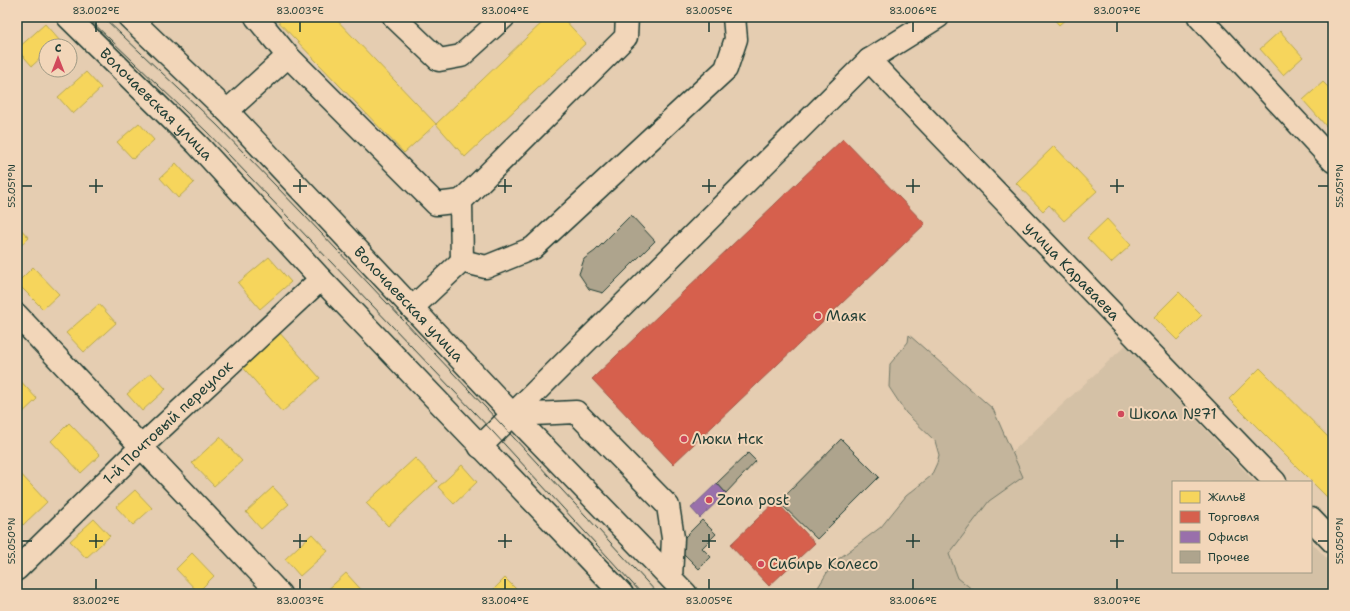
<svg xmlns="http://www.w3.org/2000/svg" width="1350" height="611" viewBox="0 0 1350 611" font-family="'Shantell Sans',sans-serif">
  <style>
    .built { fill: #d4c1a6 }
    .green { fill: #c4b59c; stroke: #727968 }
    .homes { fill: #f6d55c; stroke: #b6a750 }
    .shops { fill: #d6604d; stroke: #9f5646 }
    .offices { fill: #9970ab; stroke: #746187 }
    .building { fill: #aea48d; stroke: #1f3d34 }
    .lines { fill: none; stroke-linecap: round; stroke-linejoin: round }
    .minor-casing { stroke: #1f3d34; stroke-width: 25 }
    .major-casing { stroke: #1f3d34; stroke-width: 25 }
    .minor { stroke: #f2d6b9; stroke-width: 22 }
    .major { stroke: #f2d6b9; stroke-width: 22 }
    .tram { stroke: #1f3d34; stroke-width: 1 }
    .ticks { fill: none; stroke: #1f3d34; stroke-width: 1.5 }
    .poi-dot { fill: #d1495b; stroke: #f2d6b9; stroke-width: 1.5 }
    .labels { text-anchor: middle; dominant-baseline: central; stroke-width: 4; stroke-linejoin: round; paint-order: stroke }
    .street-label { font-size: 15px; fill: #1f3d34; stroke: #f2d6b9 }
    .poi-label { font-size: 15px; fill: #1f3d34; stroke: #f2d6b9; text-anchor: start }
    .neatline { fill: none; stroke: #1f3d34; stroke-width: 1.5 }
    .ticks-label { font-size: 10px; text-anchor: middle; fill: #1f3d34 }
  </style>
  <rect width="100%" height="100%" fill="#e5cdb1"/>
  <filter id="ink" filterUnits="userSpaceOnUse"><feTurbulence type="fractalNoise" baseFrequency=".025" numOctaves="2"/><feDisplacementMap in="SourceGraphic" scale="8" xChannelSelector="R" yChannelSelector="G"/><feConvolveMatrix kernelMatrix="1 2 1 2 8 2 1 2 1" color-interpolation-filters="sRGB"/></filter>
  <g filter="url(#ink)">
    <path class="built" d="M1126,345l129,137h-82v90h138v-30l22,23v29h-473z"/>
    <path class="green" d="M909,335l84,74 30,68 -34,24 -40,53 9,24 20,16h-164l19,-31 48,-36 25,-31 25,-20 6,-13 2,-8 -4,-14 -29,-28 -17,-26 1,-23 18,-22z"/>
    <g class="homes">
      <path d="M274,17h60l102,107 -32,29z"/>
      <path d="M548,17h14l24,26 -121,114 -29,-33z"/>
      <path d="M1052,17h16l-9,8z"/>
      <path d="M45,24l15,17 -6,5h-8v7l-14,13 -15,-17z"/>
      <path d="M1280,31l23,26 -20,18 -23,-26z"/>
      <path d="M86,72l15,16 -28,26 -15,-17z"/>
      <path d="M1323,82l10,10v28l-7,6 -23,-26z"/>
      <path d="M139,123l15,17 -21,19 -16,-17z"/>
      <path d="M1054,146l43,45 -33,30 -15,-16 -6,6 -27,-28z"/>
      <path d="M176,163l18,20 -16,15 -18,-20z"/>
      <path d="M1107,219l24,26 -20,18 -24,-25z"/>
      <path d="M17,225l12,13 -12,11z"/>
      <path d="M269,257l22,25 -31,27 -22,-26z"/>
      <path d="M33,267l26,27 -16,15 -26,-26z"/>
      <path d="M1179,292l23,23 -25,25 -23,-23z"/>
      <path d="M99,304l17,19 -32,29 -18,-19z"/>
      <path d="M278,331l42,47 -38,34 -42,-48z"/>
      <path d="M1260,368l73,74v61l-104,-104z"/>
      <path d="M151,373l15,16 -24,22 -15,-17z"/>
      <path d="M17,377l20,22 -20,19z"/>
      <path d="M69,423l31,32 -19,18 -30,-32z"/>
      <path d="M220,437l22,24 -28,25 -22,-23z"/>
      <path d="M415,458l22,23 -49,45 -22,-23z"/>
      <path d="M462,465l15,17 -23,22 -16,-17z"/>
      <path d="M17,470l30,32 -24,23 -6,-6z"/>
      <path d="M273,487l16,17 -28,25 -15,-17z"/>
      <path d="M135,490l17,18 -19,17 -17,-18z"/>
      <path d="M94,519l16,17 -24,22 -16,-17z"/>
      <path d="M312,534l16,17 -28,25 -15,-17z"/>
      <path d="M192,553l22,23 -16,16 -22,-23z"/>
      <path d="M346,573l19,21h-42z"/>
      <path d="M505,578l16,16h-32z"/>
    </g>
    <g class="shops">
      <path d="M843,139l82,85 -252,240 -81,-85z"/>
      <path d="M776,501l39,42 -46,43 -39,-41z"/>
    </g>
    <path class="offices" d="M717,483l9,10 -26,25 -9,-10z"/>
    <g class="building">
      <path d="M631,215l24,26 -52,52 -14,-4 -10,-15 5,-15 11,-8z"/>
      <path d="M841,439l38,38 -62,62 -38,-37z"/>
      <path d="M748,453l8,8 -30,32 -9,-10z"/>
      <path d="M702,520l14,14 -14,14 9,9 -12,12 -23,-23z"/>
    </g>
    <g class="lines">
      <defs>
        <g id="minor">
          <path d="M256,17l32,39 148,148 25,-3"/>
          <path d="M394,17l45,43 22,-4 43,-39"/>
          <path d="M1199,17l134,144"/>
          <path id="s1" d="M869,60l406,422"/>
          <path d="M227,111l61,-55"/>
          <path d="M462,261l-1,-60 165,-164 1,-20"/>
          <path d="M412,308l50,-47 24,6 47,-19 193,-179 10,-30 -2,-22"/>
          <path d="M17,315l263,279"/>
          <path d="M513,415l63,-3 92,94 5,32 -2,40"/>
          <path d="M480,447l389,-387 69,-43"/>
          <path d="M1311,519l22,23"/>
          <path id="s2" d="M17,569l125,-123 179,-167"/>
        </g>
        <g id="major">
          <path id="s3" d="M68,17l129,127 124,135 301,315"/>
          <path id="s4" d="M129,17l98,94 286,304 173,179"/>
        </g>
      </defs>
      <use href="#minor" class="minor-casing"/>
      <use href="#major" class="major-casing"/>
      <use href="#minor" class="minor"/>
      <use href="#major" class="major"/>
      <g class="tram">
        <path d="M87,17l120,115 287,301 148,161"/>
        <path d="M103,17l114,108 87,90 198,210 156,169"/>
      </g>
    </g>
  </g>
  <path class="ticks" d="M96,22v10M300,22v10M505,22v10M709,22v10M913,22v10M1117,22v10M96,179v14M300,179v14M505,179v14M709,179v14M913,179v14M1117,179v14M22,186h10M89,186h14M293,186h14M498,186h14M702,186h14M906,186h14M1110,186h14M1318,186h10M96,534v14M300,534v14M505,534v14M709,534v14M913,534v14M1117,534v14M22,541h10M89,541h14M293,541h14M498,541h14M702,541h14M906,541h14M1110,541h14M1318,541h10M96,579v10M300,579v10M505,579v10M709,579v10M913,579v10M1117,579v10"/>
  <g class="poi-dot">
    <circle cx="818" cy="316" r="4"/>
    <circle cx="1121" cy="414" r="4"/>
    <circle cx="684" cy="439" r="4"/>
    <circle cx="709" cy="500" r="4"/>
    <circle cx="761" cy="564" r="4"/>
  </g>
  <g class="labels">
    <g class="street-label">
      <text stroke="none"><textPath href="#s3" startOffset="124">Волочаевская улица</textPath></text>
      <text stroke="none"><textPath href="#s1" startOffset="293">улица Караваева</textPath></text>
      <text stroke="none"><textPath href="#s4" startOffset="401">Волочаевская улица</textPath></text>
      <text stroke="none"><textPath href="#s2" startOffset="210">1-й Почтовый переулок</textPath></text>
    </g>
    <g class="poi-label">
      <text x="826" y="316">Маяк</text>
      <text x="1129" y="414">Школа №71</text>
      <text x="692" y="439">Люки Нск</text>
      <text x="717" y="500">Zona post</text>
      <text x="769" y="564">Сибирь Колесо</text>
    </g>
  </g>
  <rect width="1350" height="611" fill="none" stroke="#f2d6b9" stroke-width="44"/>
  <rect x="1172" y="481" width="140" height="92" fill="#f2d6b9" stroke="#9e9984"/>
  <rect x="1180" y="491" width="20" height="12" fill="#f6d55c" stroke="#9e9984"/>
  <text x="1208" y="501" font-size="12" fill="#1f3d34">Жильё</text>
  <rect x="1180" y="511" width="20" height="12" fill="#d6604d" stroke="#9e9984"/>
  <text x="1208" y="521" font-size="12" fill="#1f3d34">Торговля</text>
  <rect x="1180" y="531" width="20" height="12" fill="#9970ab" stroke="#9e9984"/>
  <text x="1208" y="541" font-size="12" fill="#1f3d34">Офисы</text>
  <rect x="1180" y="551" width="20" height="12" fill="#aea48d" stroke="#9e9984"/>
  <text x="1208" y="561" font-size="12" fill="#1f3d34">Прочее</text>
  <g transform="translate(58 58)"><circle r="19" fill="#f2d6b9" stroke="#9e9984"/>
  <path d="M0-3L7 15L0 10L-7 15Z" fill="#d1495b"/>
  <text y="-6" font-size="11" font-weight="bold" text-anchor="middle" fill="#1f3d34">С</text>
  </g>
  <rect x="22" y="22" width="1306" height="567" class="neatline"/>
  <g class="ticks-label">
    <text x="96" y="14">83.002°E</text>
    <text x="300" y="14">83.003°E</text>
    <text x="505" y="14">83.004°E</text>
    <text x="709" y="14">83.005°E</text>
    <text x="913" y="14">83.006°E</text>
    <text x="1117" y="14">83.007°E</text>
    <text transform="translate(11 186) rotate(-90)" y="4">55.051°N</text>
    <text transform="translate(1339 186) rotate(-90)" y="4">55.051°N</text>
    <text transform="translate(11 541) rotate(-90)" y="4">55.050°N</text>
    <text transform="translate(1339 541) rotate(-90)" y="4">55.050°N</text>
    <text x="96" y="604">83.002°E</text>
    <text x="300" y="604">83.003°E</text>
    <text x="505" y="604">83.004°E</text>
    <text x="709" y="604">83.005°E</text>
    <text x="913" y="604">83.006°E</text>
    <text x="1117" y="604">83.007°E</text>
  </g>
</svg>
